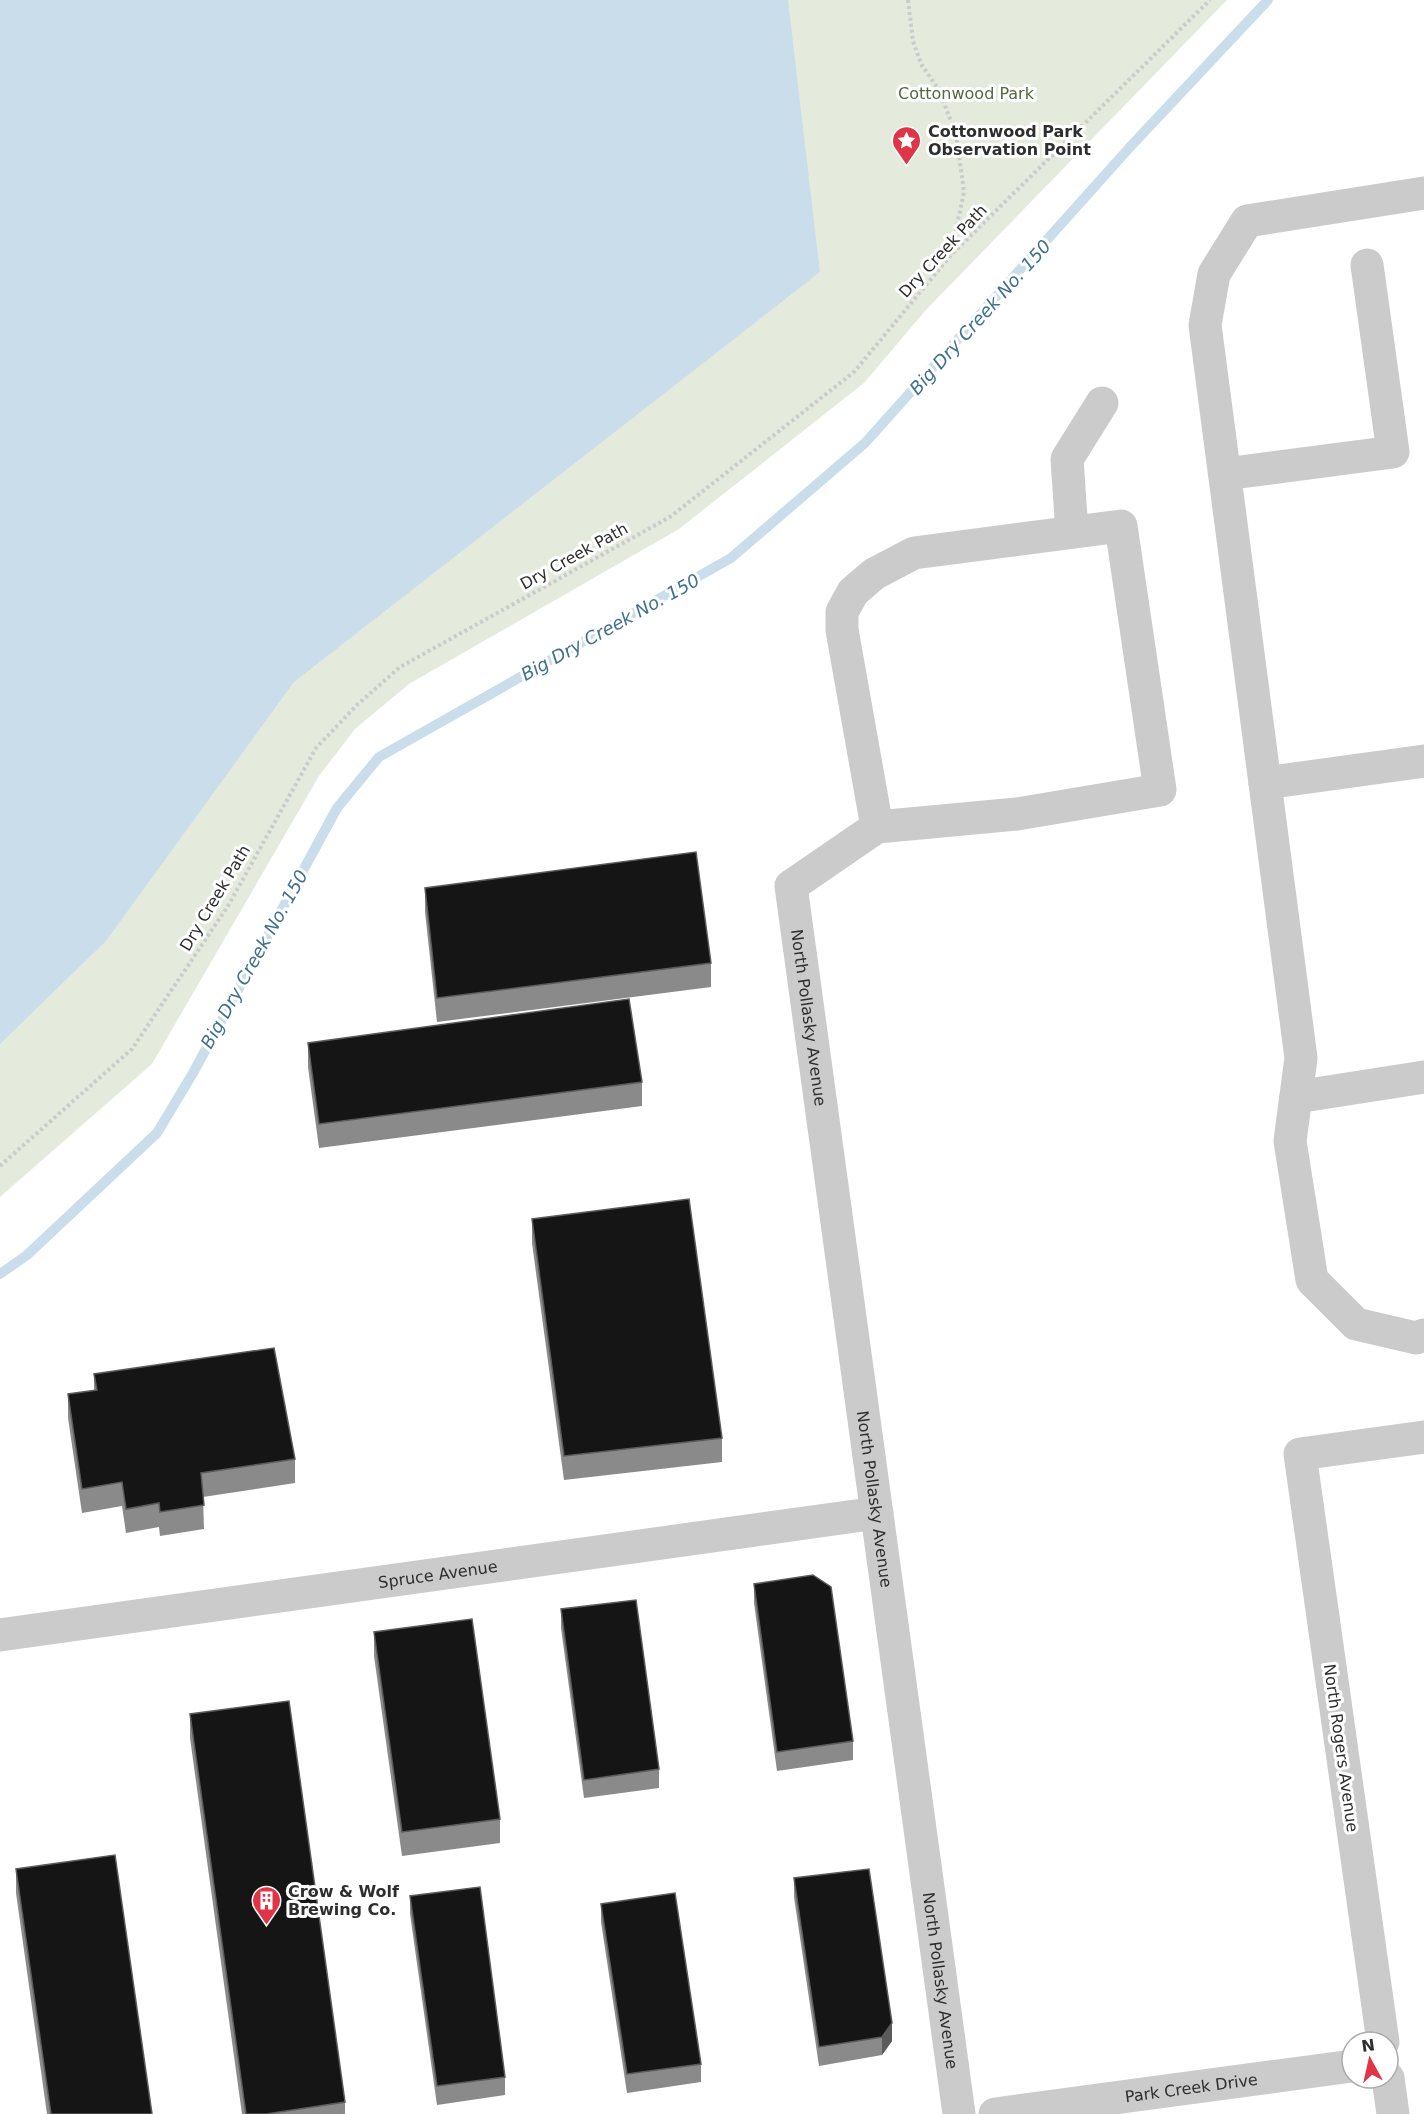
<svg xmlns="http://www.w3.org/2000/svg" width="1424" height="2114" viewBox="0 0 1424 2114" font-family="'DejaVu Sans',sans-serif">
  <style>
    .green { fill: #e5ebdc }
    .water { fill: #c9deea }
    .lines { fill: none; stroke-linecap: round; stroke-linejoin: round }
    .stream { stroke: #c9deea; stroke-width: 10 }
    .path { stroke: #cbcbcb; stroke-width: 4; stroke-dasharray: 3 3; stroke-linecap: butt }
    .minor { stroke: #cbcbcb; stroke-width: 33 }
    .wall { fill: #8a8a8a }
    .shaded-wall { fill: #5b5b5b }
    .building { fill: #151515; stroke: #5b5b5b; stroke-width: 1.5 }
    .labels { text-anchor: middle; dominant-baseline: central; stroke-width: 6; stroke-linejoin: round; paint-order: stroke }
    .park-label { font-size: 16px; fill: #53683d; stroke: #fff }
    .poi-label { font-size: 16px; font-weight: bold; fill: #2e2e2e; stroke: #fff; text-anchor: start }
    .street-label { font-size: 16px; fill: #2e2e2e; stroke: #fff }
    .water-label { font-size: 18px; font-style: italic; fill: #3f718e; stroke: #fff }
  </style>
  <rect width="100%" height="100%" fill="#fff"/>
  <path class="green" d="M0,0h1227l-302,311 -61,72 -185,146 -270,155 -54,45 -36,47 -167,288 -152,133z"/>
  <path class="water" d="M0,0h788l32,272 -526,410 -188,259 -106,103z"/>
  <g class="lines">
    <path class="stream" d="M0,1274l27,-19 130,-122 36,-60 144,-265 42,-51 352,-199 134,-115 265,-296 138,-147"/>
    <g class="path">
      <path d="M908,0l5,41 8,23 18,26 17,44 8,58 -13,62"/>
      <path d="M0,1166l132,-117 96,-143 88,-158 42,-44 42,-37 270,-150 184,-145 97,-117 259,-255"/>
    </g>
    <g class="minor">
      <path d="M1424,193l-177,28 -33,53 -9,51 96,733 -11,83 22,139 44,44 60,14 8,-3"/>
      <path d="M1225,474l168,-22 -26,-187"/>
      <path d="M1072,532l-5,-73 35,-56"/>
      <path d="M1265,783l159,-22"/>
      <path id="s1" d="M877,827l-35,-197v-18l11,-20 21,-18 40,-21 207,-27 39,264 -143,24 -140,13 -86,59 168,1228"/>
      <path d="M1296,1097l128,-20"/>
      <path id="s2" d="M0,1635l877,-122"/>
      <path d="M1383,2042l-83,-588 124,-17"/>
      <path d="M1388,2078l5,36"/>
      <path id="s3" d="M995,2114l357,-48"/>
    </g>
  </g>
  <g class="wall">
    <path d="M425,888l286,75v24l-274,35 -12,-110z"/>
    <path d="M308,1043l334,39v24l-323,42 -11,-81z"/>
    <path d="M532,1219l190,219v24l-158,18 -32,-237z"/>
    <path d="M94,1374l201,85v24l-92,14 1,32 -44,7 -1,-9 -33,6 -4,-27 -40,7 -14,-95v-24l26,-3z"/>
    <path d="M754,1584l99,157v19l-76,11 -23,-168z"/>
    <path d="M561,1609l98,160v19l-75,10 -23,-170z"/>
    <path d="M374,1632l126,187v24l-98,13 -28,-200z"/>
    <path d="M190,1714l155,388v12h-103l-52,-376z"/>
    <path d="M16,1869l136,245h-105l-31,-221z"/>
    <path d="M794,1878l98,163 -10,14 -63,11 -25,-169z"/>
    <path d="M410,1896l95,181v18l-68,10 -27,-191z"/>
    <path d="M601,1904l100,160v18l-74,11 -26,-171z"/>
  </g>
  <path class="shaded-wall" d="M892,2023v18l-10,14v-18z"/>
  <g class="building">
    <path d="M696,852l15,111 -274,35 -12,-110z"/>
    <path d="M629,999l13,83 -323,42 -11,-81z"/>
    <path d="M689,1199l33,239 -158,18 -32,-237z"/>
    <path d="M274,1348l21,111 -94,14 3,32 -44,7 -1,-9 -33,6 -4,-27 -40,7 -14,-95 29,-4 -3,-16z"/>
    <path d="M813,1575l18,12 22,154 -76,11 -23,-168z"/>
    <path d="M636,1600l23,169 -75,11 -23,-171z"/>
    <path d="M472,1619l28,200 -98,13 -28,-200z"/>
    <path d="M289,1701l56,401 -79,12h-20l-56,-400z"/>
    <path d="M115,1855l37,259h-101l-35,-245z"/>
    <path d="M869,1869l23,154 -10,14 -63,10 -25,-169z"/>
    <path d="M480,1887l25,190 -68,9 -27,-190z"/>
    <path d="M675,1893l26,171 -74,10 -26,-170z"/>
  </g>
  <defs>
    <symbol id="sight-pin" viewBox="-11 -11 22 30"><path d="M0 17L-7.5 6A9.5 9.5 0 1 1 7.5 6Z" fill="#e03547" stroke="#fff"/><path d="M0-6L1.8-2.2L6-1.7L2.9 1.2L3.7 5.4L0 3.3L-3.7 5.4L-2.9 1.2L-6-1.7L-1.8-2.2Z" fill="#fff"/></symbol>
    <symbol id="building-pin" viewBox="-11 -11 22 30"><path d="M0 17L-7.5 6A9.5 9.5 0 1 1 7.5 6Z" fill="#e03547" stroke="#fff"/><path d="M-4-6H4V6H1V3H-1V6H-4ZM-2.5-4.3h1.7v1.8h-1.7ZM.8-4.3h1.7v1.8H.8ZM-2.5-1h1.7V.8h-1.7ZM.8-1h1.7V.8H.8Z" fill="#fff"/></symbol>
  </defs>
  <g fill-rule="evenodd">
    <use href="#sight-pin" x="890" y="124" width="33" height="45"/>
    <use href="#building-pin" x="250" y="1884" width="33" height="45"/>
  </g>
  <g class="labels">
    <g class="park-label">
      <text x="966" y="93">Cottonwood Park</text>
    </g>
    <g class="poi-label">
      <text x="928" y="131">Cottonwood Park<tspan x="928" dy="18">Observation Point</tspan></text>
      <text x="288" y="1891">Crow &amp; Wolf<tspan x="288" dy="18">Brewing Co.</tspan></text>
    </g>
    <g class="street-label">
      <text transform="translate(943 251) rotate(-47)">Dry Creek Path</text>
      <text transform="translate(574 556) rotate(-29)">Dry Creek Path</text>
      <text transform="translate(215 898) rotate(-59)">Dry Creek Path</text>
      <text stroke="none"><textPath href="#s1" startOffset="1312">North Pollasky Avenue</textPath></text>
      <text stroke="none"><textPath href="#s1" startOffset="1798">North Pollasky Avenue</textPath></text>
      <text stroke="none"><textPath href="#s2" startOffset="442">Spruce Avenue</textPath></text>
      <text transform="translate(1341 1748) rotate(82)">North Rogers Avenue</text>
      <text stroke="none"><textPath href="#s1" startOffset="2284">North Pollasky Avenue</textPath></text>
      <text stroke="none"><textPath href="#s3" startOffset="198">Park Creek Drive</textPath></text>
    </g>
    <g class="water-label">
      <text transform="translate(980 317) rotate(-48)">Big Dry Creek No. 150</text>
      <text transform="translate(610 627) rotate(-29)">Big Dry Creek No. 150</text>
      <text transform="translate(254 959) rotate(-61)">Big Dry Creek No. 150</text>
    </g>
  </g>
  <g transform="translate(1370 2060) rotate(352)"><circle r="28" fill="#ffffff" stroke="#ababab" stroke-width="1.5"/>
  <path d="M0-4.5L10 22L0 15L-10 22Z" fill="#e03547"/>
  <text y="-9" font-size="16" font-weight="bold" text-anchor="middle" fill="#2e2e2e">N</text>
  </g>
</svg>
